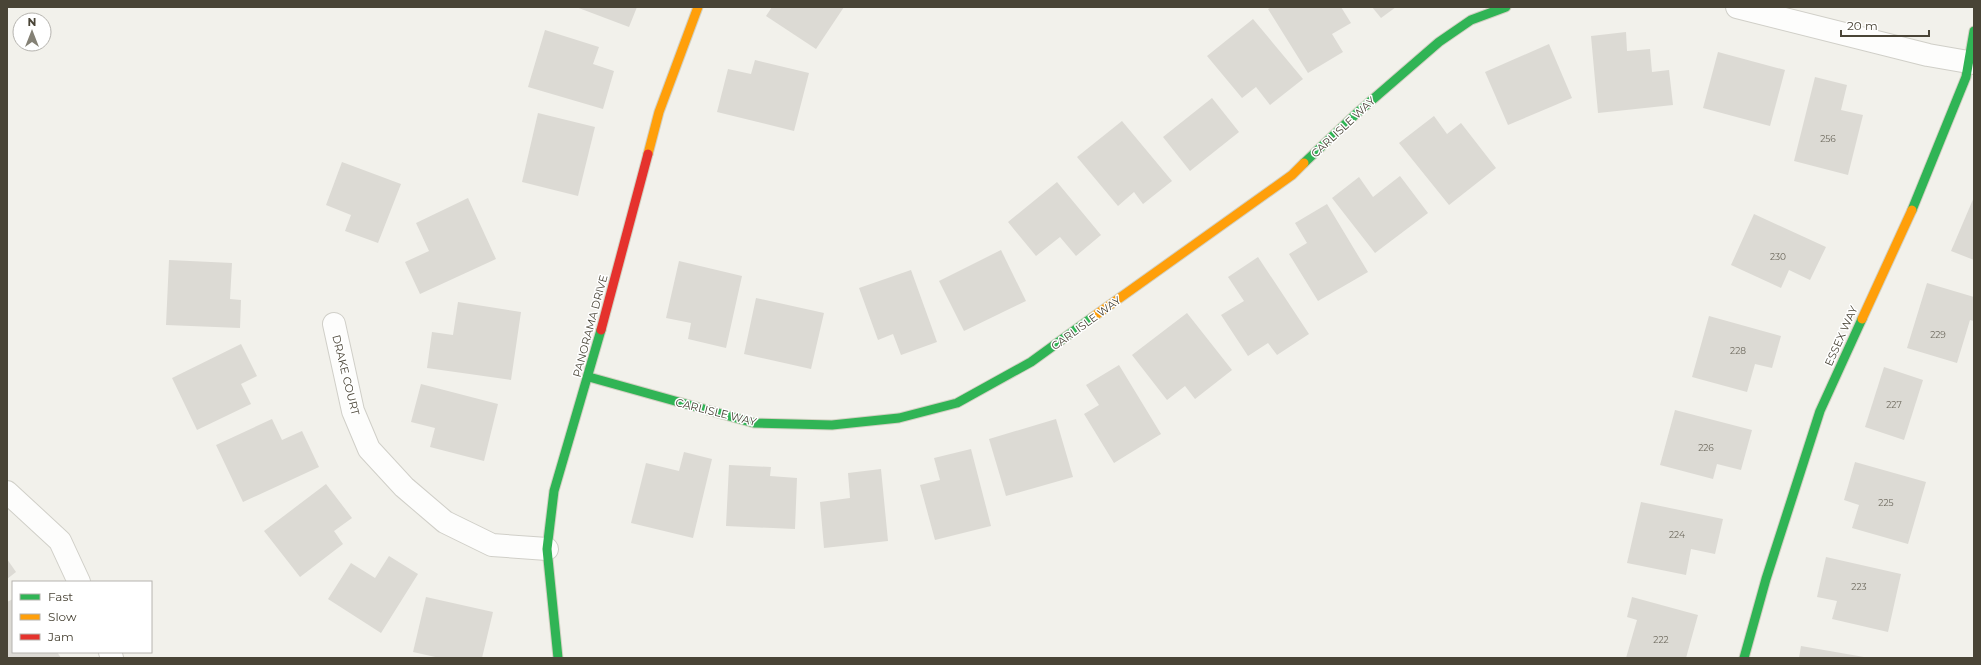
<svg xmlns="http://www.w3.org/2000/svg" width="1981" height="665" viewBox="0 0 1981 665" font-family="Montserrat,sans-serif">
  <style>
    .building { fill: #dcdad4 }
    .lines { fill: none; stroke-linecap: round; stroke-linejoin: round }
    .street-casing { stroke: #d0cfc8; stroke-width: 24 }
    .fast-casing { stroke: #d2d0c2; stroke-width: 11 }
    .slow-casing { stroke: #d2d0c2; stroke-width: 11 }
    .jam-casing { stroke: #d2d0c2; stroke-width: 11 }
    .street { stroke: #fdfdfc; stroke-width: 22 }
    .fast { stroke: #30b455; stroke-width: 9 }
    .slow { stroke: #ff9f0a; stroke-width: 9 }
    .jam { stroke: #e5322d; stroke-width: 9 }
    .labels { text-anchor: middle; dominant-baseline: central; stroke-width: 3; stroke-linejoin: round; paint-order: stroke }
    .number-label { font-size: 9px; fill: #6e6a5e }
    .street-label { font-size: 11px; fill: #494436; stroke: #fff }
  </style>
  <rect width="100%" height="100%" fill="#f2f1eb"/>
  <g class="building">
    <path d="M576,7h61l-8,20z"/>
    <path d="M772,7h72l-28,42 -50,-33z"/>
    <path d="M1272,7h69l10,16 -19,11 11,18 -35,21 -40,-64z"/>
    <path d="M1372,7h24l-15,11z"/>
    <path d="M1253,19l50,60 -33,26 -14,-18 -14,11 -35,-42z"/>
    <path d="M545,30l54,17 -6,17 21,7 -11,38 -75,-22z"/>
    <path d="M1626,32l1,19 23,-2 2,23 17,-2 4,35 -75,8 -7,-77z"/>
    <path d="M1549,44l23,54 -64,27 -23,-53z"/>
    <path d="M1718,52l67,18 -15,56 -67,-18z"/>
    <path d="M755,60l54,13 -15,58 -77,-19 11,-43 23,5z"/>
    <path d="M1815,77l32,8 -6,25 22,5 -15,60 -54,-14z"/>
    <path d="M1212,98l27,34 -49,39 -27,-34z"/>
    <path d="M538,113l57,14 -17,69 -56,-14z"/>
    <path d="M1434,116l13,18 14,-11 35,45 -47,37 -50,-62z"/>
    <path d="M1122,121l50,60 -29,23 -9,-12 -16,14 -41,-49z"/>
    <path d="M342,162l59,22 -23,59 -33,-12 6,-16 -25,-10z"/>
    <path d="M1400,176l28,37 -53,40 -43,-55 27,-21 14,20z"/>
    <path d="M1057,182l44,53 -25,21 -16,-19 -24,19 -28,-34z"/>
    <path d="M1974,197v63l-23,-9z"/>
    <path d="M468,198l28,61 -76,35 -15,-32 24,-11 -13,-28z"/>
    <path d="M1327,204l41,68 -50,29 -29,-47 18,-11 -12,-20z"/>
    <path d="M1754,214l72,33 -16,33 -21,-10 -8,18 -50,-23z"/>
    <path d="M1001,250l25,51 -62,30 -25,-50z"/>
    <path d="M1258,257l51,77 -32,21 -9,-12 -20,13 -27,-41 23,-14 -16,-24z"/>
    <path d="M169,260l63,3 -2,36 11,1 -1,28 -74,-3z"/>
    <path d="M679,261l63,15 -16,72 -38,-9 3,-16 -25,-5z"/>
    <path d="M911,270l26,72 -36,13 -8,-21 -15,6 -19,-52z"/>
    <path d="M1927,283l47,14v24l-4,-1 -13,43 -50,-15z"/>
    <path d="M756,298l68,15 -13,56 -67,-15z"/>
    <path d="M458,302l63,10 -10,68 -84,-12 5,-36 21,3z"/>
    <path d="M1187,313l45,57 -37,29 -10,-13 -18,14 -35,-45z"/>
    <path d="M1709,316l72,20 -9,32 -17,-4 -8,28 -55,-15z"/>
    <path d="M241,344l16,32 -16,8 10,20 -54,26 -25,-52z"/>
    <path d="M1119,365l42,69 -47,29 -30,-49 15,-9 -13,-20z"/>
    <path d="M1884,367l39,13 -19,60 -39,-13z"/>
    <path d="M421,384l77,20 -14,57 -54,-14 5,-19 -24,-6z"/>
    <path d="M1675,410l77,20 -11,40 -24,-6 -4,15 -53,-14z"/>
    <path d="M272,419l10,21 20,-9 17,36 -76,35 -27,-57z"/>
    <path d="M1056,419l17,58 -67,19 -17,-57z"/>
    <path d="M971,449l20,77 -56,14 -15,-55 20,-5 -6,-22z"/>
    <path d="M684,452l28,7 -19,79 -62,-15 15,-60 33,8z"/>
    <path d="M1855,462l71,20 -18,62 -56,-16 7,-23 -15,-5z"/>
    <path d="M729,465l42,2 -1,9 27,2 -2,51 -69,-3z"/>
    <path d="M881,469l7,72 -64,7 -4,-46 30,-4 -2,-25z"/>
    <path d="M326,484l26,34 -18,13 9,13 -43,33 -36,-46z"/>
    <path d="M1641,502l82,17 -8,35 -24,-5 -5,26 -59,-12z"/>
    <path d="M389,556l29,18 -37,59 -53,-34 23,-36 24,15z"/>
    <path d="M1826,557l75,17 -13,58 -56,-13 5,-18 -20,-4z"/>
    <path d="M7,559l9,13 -9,7z"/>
    <path d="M426,597l67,15 -11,46h-42l-27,-6z"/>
    <path d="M1632,597l66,18 -12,43h-60l11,-38 -10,-3z"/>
    <path d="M13,599v53h44l4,6h-54v-56z"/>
    <path d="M1801,646l63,11v1h-65z"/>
  </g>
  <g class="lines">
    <defs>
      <g id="street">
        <path d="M1737,7l191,48 46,8"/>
        <path d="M334,324l19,87 16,38 35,38 41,35 47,23 55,4"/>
        <path d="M7,492l53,49 19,41"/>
        <path d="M110,652l2,6"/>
      </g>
      <g id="fast">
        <path d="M1304,163l53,-50 82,-71 32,-22 35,-13"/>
        <path d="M1912,210l54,-133 8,-46"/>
        <path d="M589,377l165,46 78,2 67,-7 58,-15 74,-41 62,-45"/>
        <path d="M558,658l-11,-109 7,-58 47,-161"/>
        <path d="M1744,658l22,-79 54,-168 42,-92"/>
      </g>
      <g id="slow">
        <path d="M648,154l11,-42 39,-105"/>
        <path d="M1093,317l199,-142 12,-12"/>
        <path d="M1862,319l50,-109"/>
      </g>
      <path id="jam" d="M601,330l47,-176"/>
    </defs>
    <use href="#street" class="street-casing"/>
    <use href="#fast" class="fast-casing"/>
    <use href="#slow" class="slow-casing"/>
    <use href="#jam" class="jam-casing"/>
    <use href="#street" class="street"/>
    <use href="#fast" class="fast"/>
    <use href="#slow" class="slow"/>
    <use href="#jam" class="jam"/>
  </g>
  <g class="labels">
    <g class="number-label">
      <text x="1828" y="138">256</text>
      <text x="1778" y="256">230</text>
      <text x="1938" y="334">229</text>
      <text x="1738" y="350">228</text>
      <text x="1894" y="404">227</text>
      <text x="1706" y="447">226</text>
      <text x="1886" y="502">225</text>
      <text x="1677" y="534">224</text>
      <text x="1859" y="586">223</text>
      <text x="1661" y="639">222</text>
    </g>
    <g class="street-label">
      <text transform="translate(1343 127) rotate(-43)">CARLISLE WAY</text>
      <text transform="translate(1086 323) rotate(-36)">CARLISLE WAY</text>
      <text transform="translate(590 326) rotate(-75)">PANORAMA DRIVE</text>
      <text transform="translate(1841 336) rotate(-66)">ESSEX WAY</text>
      <text transform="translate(346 375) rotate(76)">DRAKE COURT</text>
      <text transform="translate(716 412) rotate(14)">CARLISLE WAY</text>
    </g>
  </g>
  <rect width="1981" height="665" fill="none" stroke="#494436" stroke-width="16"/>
  <rect x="12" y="581" width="140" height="72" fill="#ffffff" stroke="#b6b4af"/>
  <rect x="20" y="594" width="20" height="6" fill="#30b455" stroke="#b6b4af"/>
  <text x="48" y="601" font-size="12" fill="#494436">Fast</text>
  <rect x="20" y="614" width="20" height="6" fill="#ff9f0a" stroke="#b6b4af"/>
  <text x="48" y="621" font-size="12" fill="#494436">Slow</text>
  <rect x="20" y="634" width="20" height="6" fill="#e5322d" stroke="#b6b4af"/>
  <text x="48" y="641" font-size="12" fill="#494436">Jam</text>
  <g transform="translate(32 32)"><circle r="19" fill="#ffffff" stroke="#b6b4af"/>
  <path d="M0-3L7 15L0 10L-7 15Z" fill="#848175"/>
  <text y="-6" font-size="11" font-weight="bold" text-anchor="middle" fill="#494436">N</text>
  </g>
  <path d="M1841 30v6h88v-6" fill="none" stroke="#494436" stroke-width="2"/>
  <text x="1847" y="30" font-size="12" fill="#494436" stroke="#ffffff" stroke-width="3" paint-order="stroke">20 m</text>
</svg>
